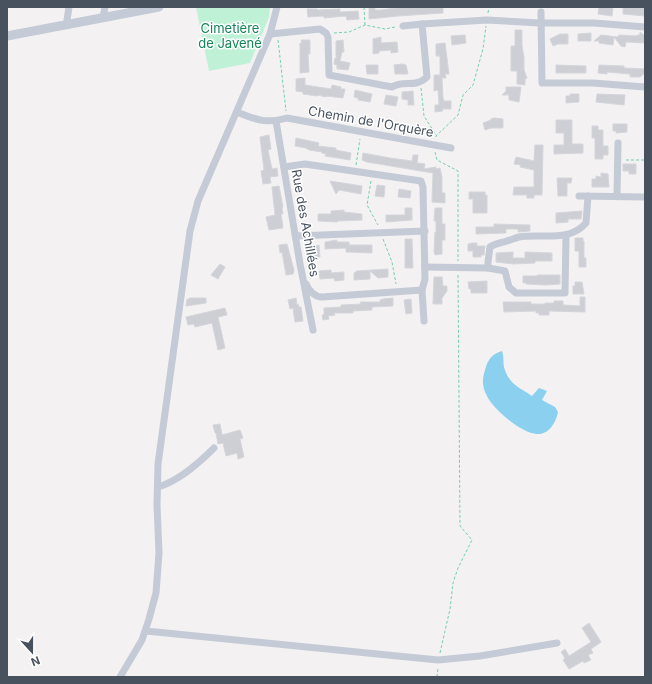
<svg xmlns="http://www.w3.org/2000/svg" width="652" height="684" viewBox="0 0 652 684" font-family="Inter,sans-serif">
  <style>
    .green { fill: #bff1d7 }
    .water { fill: #8bd0ef }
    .building { fill: #cdcfd5; stroke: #d5d6dc }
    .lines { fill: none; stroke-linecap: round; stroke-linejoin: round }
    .path { stroke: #76d0ac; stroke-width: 1; stroke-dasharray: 3 2; stroke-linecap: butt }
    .minor { stroke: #c4cbd6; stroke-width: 7 }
    .tertiary { stroke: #c4cbd6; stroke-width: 9 }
    .labels { text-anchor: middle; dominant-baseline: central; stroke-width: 3; stroke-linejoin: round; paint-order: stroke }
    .park-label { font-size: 13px; fill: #158457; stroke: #fff }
    .street-label { font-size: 13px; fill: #48525f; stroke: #fff }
  </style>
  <rect width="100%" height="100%" fill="#f3f1f1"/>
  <path class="green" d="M196,7h74l-1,10 -19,46 -41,8z"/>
  <path class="water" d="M502,351c2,5 1,11 2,16 5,18 15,20 28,29l7,-8 8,3 -5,9 13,7 3,5c-2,10 -9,23 -21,22 -15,0 -44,-25 -50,-38 -5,-9 -5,-17 -2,-26 3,-11 7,-16 17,-19z"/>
  <g class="building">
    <path d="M404,7h39v6l-45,3 -29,3v-11h6v2h6z"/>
    <path d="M599,7h14l-1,9 -14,-2z"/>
    <path d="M623,7l22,1v8l-22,-2z"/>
    <path d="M307,9h10v1l23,-1v3l18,-1 1,8 -12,1 -1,-4 -22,2v-2l-16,1z"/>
    <path d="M515,30h7v16l2,11v13l3,8 -2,1v6l-8,-1v-13h-6v-25h4z"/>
    <path d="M640,32l5,4v7l-19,-1 -1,5 -4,-1 -7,-9 -1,8 -14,-2v-2h-5l7,-6 17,2 1,-2 18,1v-1h3z"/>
    <path d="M591,33v8h-13v-7z"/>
    <path d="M560,34h8v10h-10l-5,2 -3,-7z"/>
    <path d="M465,35l1,8 -14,2 -1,-9z"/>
    <path d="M381,37v6l16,-1 1,10 -7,1v-3l-12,1v2l-6,1v-15z"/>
    <path d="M301,40h9v14h-2l1,18 -9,1v-30h2z"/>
    <path d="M343,40l1,12h-2l-2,9 10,2 -2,7 -9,-1v-4v4h-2v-4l-3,-1 1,-6 1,1v-18z"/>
    <path d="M445,43l4,31h-4l1,4h-4l1,20 1,3h7v8h-9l1,2 -8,1v-7h4l-1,-15 -4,1v-16h6v-19h-4v-12z"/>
    <path d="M402,64l4,1 2,9h-13l-1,-9z"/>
    <path d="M366,65h12v9h-11z"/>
    <path d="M556,65l30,1v7h-30z"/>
    <path d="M599,65l25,1v2l21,1v4l-5,4h-10v-3l-23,-2v2l-9,-1z"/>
    <path d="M305,78v7l26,4 1,-4 9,2v2h4l-2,9 -17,-2v1l-8,-2 -1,1 -14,-2v-2l-7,-1v-12z"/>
    <path d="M506,87h15l-2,15 -10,-2v-5h-7l4,-4z"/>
    <path d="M355,90l17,4 -2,8 -12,-2v-2l-4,-1z"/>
    <path d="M413,91l1,14h-6v-5l-6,-1v-7z"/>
    <path d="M570,94h9v8l-13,1v-7h4z"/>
    <path d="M597,94l28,1 -1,10 -28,-3z"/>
    <path d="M386,95l12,2 -2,9 -12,-2z"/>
    <path d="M494,118l9,1v9h-12l-6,2 -2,-7 8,-3v-1z"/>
    <path d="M556,120h16v24h11v9l-29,1v-9h10v-12h-8z"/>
    <path d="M613,124h14v8l-11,1v-2h-3z"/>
    <path d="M592,126h6v4h5v16h5v9h-5v4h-8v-21h-3z"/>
    <path d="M269,135l2,14 -3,1 2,10 2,9 5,-1 1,8 -8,1 1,6 -8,1 -2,-13 3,-1 -4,-33z"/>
    <path d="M296,138l23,5 -1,3 18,2v2l15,3 -1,7 -25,-4 1,-2 -4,-1v-1l-13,-2 -3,-2 -11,-2z"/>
    <path d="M535,145h8l-1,50h-8v3h-7v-3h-14l1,-8h20v-17l-14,-3 1,-2 -7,-1 2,-7 18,4z"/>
    <path d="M363,153l27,5 22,3 1,-6h5l-1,8 8,1 -1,5 12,-2v2l4,-1 2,9v16h3v10l-13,-1 1,-29 -66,-11 -5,-2z"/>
    <path d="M623,164h13v10h-7v-3h-6z"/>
    <path d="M601,173l7,1 1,13h-17v-8h4v-3l5,1z"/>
    <path d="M557,178h15l-1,5h-4v13h-9z"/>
    <path d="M330,181l32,5 -1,8 -22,-4 -3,4z"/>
    <path d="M377,185l8,1 -1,11 -9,-1z"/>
    <path d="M279,186l4,21 -1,1 1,6h-2l2,14 -14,2 -3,-13 9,-2 -3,-28z"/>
    <path d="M399,189l12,2 -1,7 -12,-1z"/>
    <path d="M469,192h16v3h2v18h-14v-14h-4z"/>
    <path d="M405,208h7v12l-26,2v-7h19z"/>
    <path d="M435,208h7v16h3v16h-3v14l-7,1 -1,-3 1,-20h1v-11h-2z"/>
    <path d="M344,210v2l18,2v6l-25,1v1l-19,-1v-7h13v-3z"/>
    <path d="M582,211l-1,8h-13v3l-12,1v-10z"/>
    <path d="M494,224l36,1v6l-12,1v-3h-12v4l-30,1v-7h18z"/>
    <path d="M575,238h8v3h1v17h2v9h-7v-16h-4z"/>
    <path d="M405,239h7l1,29h-8z"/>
    <path d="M337,240v2h12v3h23v8l-26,-1v-4l-21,1v-7z"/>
    <path d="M472,243h5v3h8l-1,9h-3v2h-8v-6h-5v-7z"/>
    <path d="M287,244l7,26 -1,4 -7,1 -4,-23 -2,1 -1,-8z"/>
    <path d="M319,245l1,12 -6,1v-3h-1l-2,-8z"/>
    <path d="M513,252v6h12v-6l27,1v8h-17v2l-22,1 -17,-2v-9z"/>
    <path d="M220,264l5,3 -7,12 -7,-4z"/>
    <path d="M388,269v8l-10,1 -8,-7v8l-16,1v-7l3,-2z"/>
    <path d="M331,270v3l13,-1v8l-9,1 -1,-3 -14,1 -1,-8z"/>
    <path d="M537,275h23v9l-14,1 -20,-1v-1h-3v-7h14z"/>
    <path d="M434,277h8l1,9h4v5l-5,7v6h-9z"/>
    <path d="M487,281v12h-16v-4h-2l-1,-7z"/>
    <path d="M575,282h7l2,12h-11v-8h2z"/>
    <path d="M580,297h5v15l-36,-1v4h-10v-2h-3v-2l-32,1 -1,-10h28v2h14v-1h9v-2h9v4l17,1z"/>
    <path d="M189,298h17v5l-20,3 1,-7 2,1z"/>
    <path d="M296,298l1,7 1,-1 1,3h2l2,14 -8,1 -2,-14 -3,1 -2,-9z"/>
    <path d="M393,298v8l-21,1v3l-19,1v2h-19l1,2 -7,1 1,3 -6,1 -1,-5h2v-7l17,-1v-2l20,-1 -1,-2h20v-2l3,-1z"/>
    <path d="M411,299l1,14 -6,1 -2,-14z"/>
    <path d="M225,308l2,7 -9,2 7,31 -7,2 -6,-27 -17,4 -1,-3 -6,1 -2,-8z"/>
    <path d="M220,424l2,11 18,-5 3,8 -3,1 4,18 -6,2 -1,-6 -11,3 -3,-13 -5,1 -2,-11h-1l-2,-8z"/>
    <path d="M589,623l12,19 -10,7 2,4 -5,2 3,5 -7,3 -1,-2 -14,8 -6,-9 2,-2 -4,-6 4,-3 4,7 22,-14 -9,-14z"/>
  </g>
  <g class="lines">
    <g class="path">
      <path d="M364,7l1,18"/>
      <path d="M488,13l1,-6"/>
      <path d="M334,33l15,-1 16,-7 20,4 10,-2"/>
      <path d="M278,40l8,71"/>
      <path d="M421,88l3,28 12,19"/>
      <path d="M436,137v-1l22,-21 5,-20 10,-10 10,-36 3,-23"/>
      <path d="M435,152l2,8 21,11v90"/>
      <path d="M626,160h19"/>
      <path d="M356,165l4,-26"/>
      <path d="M371,181l-4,24 11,20"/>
      <path d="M383,239l9,23 4,22"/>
      <path d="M440,653l10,-44 3,-26 5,-15 14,-28 -12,-14 -2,-252"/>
      <path d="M437,677l1,-9"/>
    </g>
    <g class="minor">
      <path d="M541,12l1,71h51l52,4"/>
      <path d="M103,18l2,-11"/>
      <path d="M69,25l-2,-5 2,-13"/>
      <path d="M403,26l19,-2"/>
      <path d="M270,34l50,-5 6,4 2,4 1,38 63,12c13,-8 22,2 35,-10l-5,-53 65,-4 53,3h54l51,4"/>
      <path d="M237,112c20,8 29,12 50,6l164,30"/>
      <path d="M276,121l24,143 13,66"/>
      <path d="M284,167l21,-3 116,17 2,6 2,92 -3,11 2,31"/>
      <path d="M579,196l66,1"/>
      <path d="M617,196l1,-53"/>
      <path d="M296,236l129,-5"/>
      <path d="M425,267l63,1 17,3 4,16 7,6h49l1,-58"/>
      <path d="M488,268v-6l2,-15c6,-4 11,-4 17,-6 4,-1 8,-3 12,-4 22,-4 50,6 67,-14l2,-27"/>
      <path d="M306,284c3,7 9,13 16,13l100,-7"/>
      <path d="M158,487c21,-6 41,-24 56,-39"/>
      <path d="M146,631l292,29 42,-4 77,-13"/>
      <path d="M120,677l22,-37 7,-21 7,-26 3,-40 -2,-48 1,-41 32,-233 8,-30 72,-167 7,-27"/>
    </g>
    <path class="tertiary" d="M7,36l152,-29"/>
  </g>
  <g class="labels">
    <g class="park-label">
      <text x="230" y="28">Cimetière<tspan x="230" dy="15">de Javené</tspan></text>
    </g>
    <g class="street-label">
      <text transform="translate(371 121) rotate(10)">Chemin de l'Orquère</text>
      <text transform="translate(306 223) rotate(80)">Rue des Achillées</text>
    </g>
  </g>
  <rect width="652" height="684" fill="none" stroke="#48525f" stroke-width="16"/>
  <g transform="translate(32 652) rotate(159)" stroke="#ffffff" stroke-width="3" paint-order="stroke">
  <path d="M0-3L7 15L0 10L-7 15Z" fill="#48525f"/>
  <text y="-6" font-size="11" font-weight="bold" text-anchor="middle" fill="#48525f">N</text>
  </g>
</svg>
